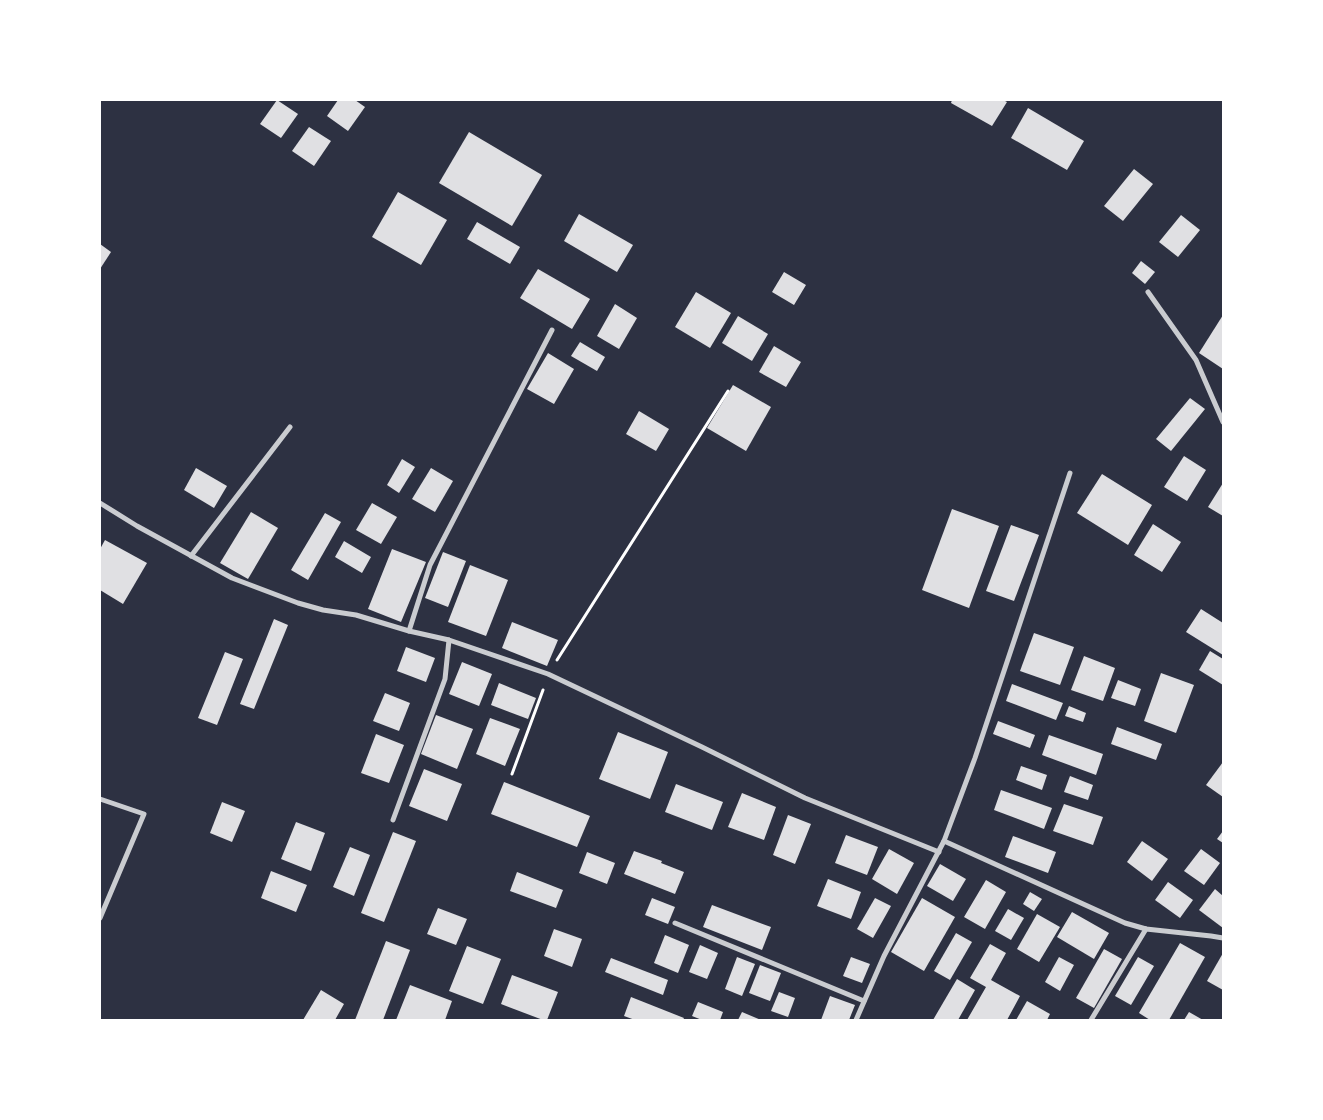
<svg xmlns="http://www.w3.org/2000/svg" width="1323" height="1120" viewBox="0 0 1323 1120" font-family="Lora,serif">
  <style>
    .building { fill: #e0e0e3 }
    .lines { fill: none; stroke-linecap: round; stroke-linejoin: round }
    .path { stroke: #fff; stroke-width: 3 }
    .minor { stroke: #caccd0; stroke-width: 5 }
  </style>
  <rect width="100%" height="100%" fill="#2d3142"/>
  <g class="building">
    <path d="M277,100l21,14 -17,24 -21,-14z"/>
    <path d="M338,100h17l10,7 -17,24 -21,-15z"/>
    <path d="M952,100h51l4,2 -15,24 -41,-23z"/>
    <path d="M1028,108l56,33 -17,29 -56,-32z"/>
    <path d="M309,127l22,14 -17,25 -22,-15z"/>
    <path d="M469,132l73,43 -30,51 -73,-43z"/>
    <path d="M1134,169l19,15 -30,37 -19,-15z"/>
    <path d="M398,192l49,28 -26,45 -49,-28z"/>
    <path d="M579,214l54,31 -16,27 -53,-31z"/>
    <path d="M1181,215l19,15 -22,27 -19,-15z"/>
    <path d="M477,222l43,25 -10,17 -43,-25z"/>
    <path d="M100,244l11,8 -11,17z"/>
    <path d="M1141,261l14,11 -10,12 -13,-11z"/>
    <path d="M538,269l52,30 -18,30 -52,-31z"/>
    <path d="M784,272l22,13 -12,20 -22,-13z"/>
    <path d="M696,292l35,21 -21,35 -35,-21z"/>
    <path d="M615,304l22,14 -18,31 -22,-13z"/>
    <path d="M1223,315v54l-24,-16z"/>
    <path d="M738,316l30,18 -16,27 -30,-18z"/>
    <path d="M580,342l25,15 -8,14 -26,-15z"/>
    <path d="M774,346l27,16 -15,25 -27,-15z"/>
    <path d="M548,353l26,16 -20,35 -27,-15z"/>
    <path d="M733,385l38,22 -25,44 -39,-23z"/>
    <path d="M1190,398l15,11 -34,42 -15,-12z"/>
    <path d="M639,411l30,18 -13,22 -30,-17z"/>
    <path d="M1184,456l22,14 -19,31 -23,-14z"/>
    <path d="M402,459l13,8 -16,26 -12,-8z"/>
    <path d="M196,468l31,18 -13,22 -30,-18z"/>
    <path d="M431,468l22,13 -18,31 -23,-13z"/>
    <path d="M1102,474l50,31 -24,40 -51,-32z"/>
    <path d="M1223,483v33l-15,-9z"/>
    <path d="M372,503l25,14 -16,27 -25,-14z"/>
    <path d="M952,509l47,17 -30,82 -47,-18z"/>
    <path d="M251,512l27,16 -30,51 -28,-16z"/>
    <path d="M325,513l16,9 -33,58 -17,-10z"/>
    <path d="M1153,524l28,18 -19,30 -28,-17z"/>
    <path d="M1011,525l28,10 -25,66 -28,-10z"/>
    <path d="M105,540l42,23 -24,41 -23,-14v-41z"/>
    <path d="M344,541l27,16 -9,16 -27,-16z"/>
    <path d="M392,549l34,13 -25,60 -33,-13z"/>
    <path d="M443,552l23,9 -18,46 -23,-9z"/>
    <path d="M470,565l38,15 -22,56 -38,-14z"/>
    <path d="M1201,609l22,14v32l-37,-23z"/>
    <path d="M274,619l14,6 -34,84 -14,-5z"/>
    <path d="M512,622l46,18 -11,26 -45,-18z"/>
    <path d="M1034,633l40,14 -14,38 -40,-14z"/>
    <path d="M406,647l29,11 -9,24 -29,-11z"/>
    <path d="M1210,651l13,8v26l-24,-15z"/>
    <path d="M225,652l18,7 -26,66 -19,-7z"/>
    <path d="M1084,656l31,12 -12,33 -32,-11z"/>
    <path d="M462,662l30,12 -13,32 -30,-12z"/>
    <path d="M1161,673l33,12 -18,48 -32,-12z"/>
    <path d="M1118,680l23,9 -6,17 -24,-8z"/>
    <path d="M499,683l37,15 -8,21 -37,-14z"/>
    <path d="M1012,684l51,19 -7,17 -50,-19z"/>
    <path d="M385,693l25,10 -11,28 -26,-10z"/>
    <path d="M1069,706l17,7 -3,9 -18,-6z"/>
    <path d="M436,715l37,14 -16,40 -36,-15z"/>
    <path d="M490,718l30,11 -15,37 -29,-12z"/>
    <path d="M998,721l37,14 -5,13 -37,-14z"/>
    <path d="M1117,727l45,17 -6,16 -45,-16z"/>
    <path d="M618,732l50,20 -18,47 -51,-20z"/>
    <path d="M376,734l28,11 -15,38 -28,-10z"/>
    <path d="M1049,735l54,19 -7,21 -54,-20z"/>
    <path d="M1223,762v35l-17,-12z"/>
    <path d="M1021,766l26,9 -5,15 -26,-10z"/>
    <path d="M424,769l38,15 -15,37 -38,-15z"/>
    <path d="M1070,776l23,9 -5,15 -24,-8z"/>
    <path d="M504,782l86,34 -13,31 -86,-33z"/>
    <path d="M676,784l47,18 -11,28 -47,-18z"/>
    <path d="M1001,790l51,18 -8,21 -50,-19z"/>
    <path d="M742,793l34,14 -12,33 -36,-13z"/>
    <path d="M222,802l23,9 -13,31 -22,-9z"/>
    <path d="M1064,804l39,13 -10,28 -40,-14z"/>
    <path d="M788,815l23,9 -16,40 -22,-9z"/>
    <path d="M296,822l29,11 -14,38 -30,-12z"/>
    <path d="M1223,831v12l-6,-4z"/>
    <path d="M393,832l23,9 -32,81 -23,-9z"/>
    <path d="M846,835l32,12 -11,28 -32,-12z"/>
    <path d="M1013,836l43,16 -8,21 -43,-16z"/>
    <path d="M1142,841l26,18 -16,22 -25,-19z"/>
    <path d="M350,847l20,8 -16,41 -21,-9z"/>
    <path d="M889,849l25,14 -17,31 -25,-15z"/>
    <path d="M1201,849l19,14 -16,22 -20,-14z"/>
    <path d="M634,851l28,10 -1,2 23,9 -9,22 -51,-20z"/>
    <path d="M587,852l28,11 -8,21 -28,-11z"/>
    <path d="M940,864l26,15 -13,22 -26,-15z"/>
    <path d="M271,871l36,14 -11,27 -35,-14z"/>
    <path d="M517,872l46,18 -7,18 -46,-17z"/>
    <path d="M828,879l33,13 -10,27 -34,-13z"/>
    <path d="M986,880l20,12 -21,37 -21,-12z"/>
    <path d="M1168,882l25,18 -13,18 -25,-18z"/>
    <path d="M1215,889l8,7v32l-24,-18z"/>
    <path d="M1030,892l12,7 -8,12 -11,-7z"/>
    <path d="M652,898l23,9 -7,17 -23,-9z"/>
    <path d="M875,898l16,8 -18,32 -16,-9z"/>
    <path d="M922,898l33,19 -31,54 -33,-19z"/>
    <path d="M712,905l59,22 -9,23 -59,-23z"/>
    <path d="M438,908l29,11 -11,26 -29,-11z"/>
    <path d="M1008,909l16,9 -13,22 -16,-9z"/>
    <path d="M1072,912l37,21 -15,26 -37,-22z"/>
    <path d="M1037,914l23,13 -21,35 -22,-13z"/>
    <path d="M554,929l28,10 -10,28 -28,-11z"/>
    <path d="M956,933l16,9 -22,38 -16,-9z"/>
    <path d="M665,935l24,10 -11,28 -24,-10z"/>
    <path d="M386,941l24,9 -27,70h-28z"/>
    <path d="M1180,943l25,14 -36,63h-19l-11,-7z"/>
    <path d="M990,944l16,9 -15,27 29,16 -13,24h-40l19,-33 -16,-9z"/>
    <path d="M700,945l18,8 -11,26 -18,-7z"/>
    <path d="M467,946l34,13 -18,45 -34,-13z"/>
    <path d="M1104,949l18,10 -28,49 -18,-10z"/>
    <path d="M1223,953v37l-16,-9z"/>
    <path d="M737,957l18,7 -13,32 -17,-7z"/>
    <path d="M851,957l19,7 -8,19 -19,-7z"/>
    <path d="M1059,957l15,8 -14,26 -15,-9z"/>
    <path d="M1138,957l16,9 -23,39 -16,-9z"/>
    <path d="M611,958l57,22 -5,15 -58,-23z"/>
    <path d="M760,965l21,8 -11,28 -21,-8z"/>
    <path d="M512,975l46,17 -11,28h-4l-42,-16z"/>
    <path d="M957,979l18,11 -17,30h-25z"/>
    <path d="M410,985l42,16 -7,19h-49z"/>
    <path d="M321,990l23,14 -9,16h-32z"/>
    <path d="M779,992l16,6 -7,19 -17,-6z"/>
    <path d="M830,996l25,9 -6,15h-28z"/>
    <path d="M631,997l53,21 -1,2h-48l-11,-4z"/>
    <path d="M1027,1001l23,13 -3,6h-31z"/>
    <path d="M698,1002l25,10 -3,8h-18l-10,-4z"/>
    <path d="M742,1012l19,8h-23z"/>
    <path d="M1189,1012l14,8h-19z"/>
  </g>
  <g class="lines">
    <g class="path">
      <path d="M557,660l171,-269"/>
      <path d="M512,774l31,-84"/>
    </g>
    <g class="minor">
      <path d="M1148,292l48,68 27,62"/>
      <path d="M100,503l37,23 95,52 66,25 25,7 33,5 53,16 40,9 99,34 154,73 103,51 134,54"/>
      <path d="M191,556l99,-129"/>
      <path d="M409,631l21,-66 122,-235"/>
      <path d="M100,799l44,15 -44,104"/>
      <path d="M393,820l52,-141 4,-39"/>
      <path d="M944,841l181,82 21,6 65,7 12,2"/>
      <path d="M675,923l189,78"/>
      <path d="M856,1020l28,-64 60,-115 31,-83 95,-285"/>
      <path d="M1091,1020l55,-91"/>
    </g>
  </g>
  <rect width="1323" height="1120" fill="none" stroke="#ffffff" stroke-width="202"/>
</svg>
